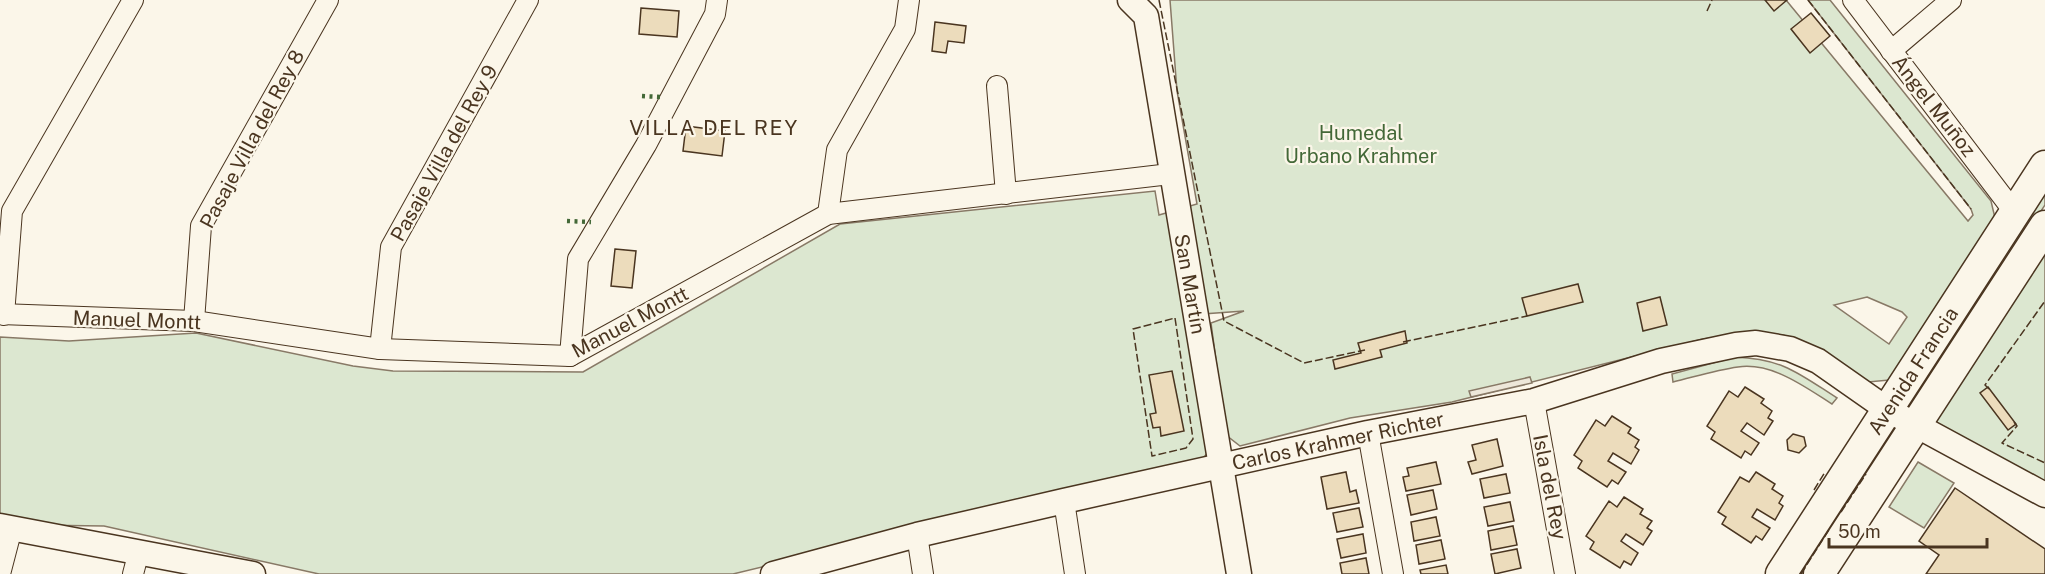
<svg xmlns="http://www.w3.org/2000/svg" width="2045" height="574" viewBox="0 0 2045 574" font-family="'Public Sans',sans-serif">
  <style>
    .green { fill: #dce7d0; stroke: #887966; stroke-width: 1.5; fill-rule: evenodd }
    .parking { fill: #ede7d9; stroke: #887966; stroke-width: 1.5 }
    .building { fill: #ecdcbc; stroke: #4a3520; stroke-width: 1.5 }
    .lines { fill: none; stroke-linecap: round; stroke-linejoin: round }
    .minor-casing { stroke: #4a3520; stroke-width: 22 }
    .tertiary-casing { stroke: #4a3520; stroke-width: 27 }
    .primary-casing { stroke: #4a3520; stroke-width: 33 }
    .minor { stroke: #fbf6e9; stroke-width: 20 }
    .tertiary { stroke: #fbf6e9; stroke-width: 24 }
    .primary { stroke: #fbf6e9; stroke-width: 30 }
    .hedge { stroke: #436837; stroke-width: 4.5; stroke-dasharray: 3 4.5; stroke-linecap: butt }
    .fence { stroke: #4a3520; stroke-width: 1.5; stroke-dasharray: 8 3; stroke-linecap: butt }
    .labels { text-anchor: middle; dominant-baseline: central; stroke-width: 4.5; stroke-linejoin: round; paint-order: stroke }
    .street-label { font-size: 20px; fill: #4a3520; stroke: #fbf6e9 }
    .park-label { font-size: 20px; fill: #436837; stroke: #fbf6e9 }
    .neighbourhood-label { font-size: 21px; letter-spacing: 1.5px; fill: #4a3520; stroke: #fbf6e9 }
  </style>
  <rect width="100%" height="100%" fill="#fbf6e9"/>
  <g class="green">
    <path d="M1170,0h616l182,221 5,-6 -2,-6 -163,-209h22l161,201 4,17 50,-33v20l-40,61 40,-16v234l-104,-53 -8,-14 30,-45 -20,-18 -38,57 -16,-31 -21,2 -67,-41 -18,-6 -26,-3 -54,7 -251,63 -102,16 -110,28 -14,-11 -15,-112 33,-12 -55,4 19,137 -6,8 -469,114h-414l-215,-48 -72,-1 -32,-8v-180l69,4 127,-8 157,33 40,5 190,1 257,-148 315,-33 4,24 38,-11 -20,-113zM1867,297l35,15 5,5 -18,27 -55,-39z"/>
    <path d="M1735,357c48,2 63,16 102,41l-5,6c-27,-17 -60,-42 -94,-37 -22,3 -44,10 -65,15l-1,-8z"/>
    <path d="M1889,423l10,6 -94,145h-15z"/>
    <path d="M1918,462l36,21 -30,45 -35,-21z"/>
  </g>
  <path class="parking" d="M1530,377l2,6 -61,14 -2,-6z"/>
  <g class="building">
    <path d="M1765,0h22l-13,11z"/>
    <path d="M641,8l38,3 -2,26 -38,-3z"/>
    <path d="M1811,13l19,23 -20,17 -19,-24z"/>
    <path d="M935,22l31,4 -2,17 -16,-2 -2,12 -14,-2z"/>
    <path d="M686,126l39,5 -3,25 -39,-5z"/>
    <path d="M615,249l21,2 -4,37 -21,-2z"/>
    <path d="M1578,284l5,18 -56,14 -5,-18z"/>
    <path d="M1660,297l7,28 -24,6 -6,-28z"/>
    <path d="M1405,331l2,12 -27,7 2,7 -47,12 -2,-9 28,-7 -3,-10z"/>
    <path d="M1172,371l12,60 -23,5 -1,-9 -7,1 -3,-14 6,-1 -7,-38z"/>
    <path d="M1745,387l19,12 -3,4 11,8 -4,7 5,3 -9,14 -17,-12 -6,8 18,12 -8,12 -6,-4 -4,7 -30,-19 4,-7 -8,-6 22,-35 9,6z"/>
    <path d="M1988,387l28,37 -8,6 -28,-37z"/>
    <path d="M1612,416l19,12 -3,5 11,7 -4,7 4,3 -8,14 -18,-11 -5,8 18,11 -8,12 -6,-4 -5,7 -29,-19 4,-7 -8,-6 22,-35 9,6z"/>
    <path d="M1793,434l11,3 2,9 -7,7 -11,-3 -1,-10z"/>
    <path d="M1497,439l6,27 -31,8 -4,-12 8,-2 -4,-15z"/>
    <path d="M1436,462l5,22 -35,7 -3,-14 6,-1 -2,-8z"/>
    <path d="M1346,472l4,20 6,-2 3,13 -32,6 -6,-32z"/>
    <path d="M1756,472l19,12 -3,5 11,7 -4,7 4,3 -8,14 -18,-11 -5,8 18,11 -8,12 -6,-4 -5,7 -29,-19 4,-7 -8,-5 22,-35 9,5z"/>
    <path d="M1506,474l4,19 -26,5 -4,-19z"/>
    <path d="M1955,488l90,61v25h-119l13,-19 -20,-14z"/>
    <path d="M1433,490l4,19 -26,6 -4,-20z"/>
    <path d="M1624,497l19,12 -3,5 12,7 -5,7 5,3 -9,14 -17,-11 -5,7 17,12 -7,12 -7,-4 -4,7 -30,-19 4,-7 -8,-6 23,-35 8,6z"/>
    <path d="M1510,502l4,19 -26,5 -4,-19z"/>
    <path d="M1359,508l4,19 -26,5 -4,-19z"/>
    <path d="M1436,517l4,19 -26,5 -3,-19z"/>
    <path d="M1513,526l4,19 -26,5 -3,-19z"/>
    <path d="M1363,534l3,19 -25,5 -4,-19z"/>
    <path d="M1441,540l4,19 -26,5 -3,-19z"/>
    <path d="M1517,549l4,19 -26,6 -4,-20z"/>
    <path d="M1366,558l3,16h-27l-2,-11z"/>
    <path d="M1446,565l2,9h-27l-1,-4z"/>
  </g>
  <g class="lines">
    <defs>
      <g id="minor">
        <path d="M1853,0l162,213"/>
        <path d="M1891,51l60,-51"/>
        <path d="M997,86l9,108"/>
        <path d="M828,214l9,-64 68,-121 4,-29"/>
        <path d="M0,314l194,7 186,28 190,7 258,-142 342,-40"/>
        <path d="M4,315l8,-104 121,-211"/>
        <path d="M194,321l7,-95 127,-226"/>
        <path d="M380,349l11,-102 137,-247"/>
        <path d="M570,356l8,-97 68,-114 69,-131 2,-14"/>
        <path d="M1534,401l31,173"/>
        <path d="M1368,433l25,141"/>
        <path d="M1064,501l11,73"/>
        <path d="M917,535l6,39"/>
        <path d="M0,574l12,-46"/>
        <path d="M133,574l6,-23"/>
      </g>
      <g id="tertiary">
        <path d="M1130,0l16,16 93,558"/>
        <path d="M0,526l253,48"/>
        <path d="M773,574l144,-39 147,-34 304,-68 166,-32 127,-40 75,-16 20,-2 34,6 28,12 70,49 157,85"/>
      </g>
      <g id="primary">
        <path d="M1781,574l264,-408"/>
        <path d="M1819,574l226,-348"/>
      </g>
    </defs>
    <use href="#minor" class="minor-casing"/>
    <use href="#tertiary" class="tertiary-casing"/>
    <use href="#primary" class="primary-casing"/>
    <use href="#minor" class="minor"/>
    <use href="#tertiary" class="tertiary"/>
    <use href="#primary" class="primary"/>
    <g class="hedge">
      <path d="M642,96l19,1"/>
      <path d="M567,221l24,1"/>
    </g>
    <g class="fence">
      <path d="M1159,0l65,321 80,42 61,-13"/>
      <path d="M1808,0l163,209"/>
      <path d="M1707,11l5,-11"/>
      <path d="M1175,318l18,121 -7,9 -34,8 -19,-127z"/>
      <path d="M1403,342l124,-26"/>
      <path d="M1989,389l-4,-4 60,-84"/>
      <path d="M2014,422l3,4 -15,17 43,20"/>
      <path d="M1814,490l11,-18"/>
      <path d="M1841,512l25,-38"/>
      <path d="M1801,574l29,-46"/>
    </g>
  </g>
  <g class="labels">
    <g class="street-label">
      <text transform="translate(1934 106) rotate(52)">Ángel Muñoz</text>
      <text transform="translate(252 139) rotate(-62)">Pasaje Villa del Rey 8</text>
      <text transform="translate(444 153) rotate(-61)">Pasaje Villa del Rey 9</text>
      <text transform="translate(1190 284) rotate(80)">San Martín</text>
      <text transform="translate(137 320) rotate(2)">Manuel Montt</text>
      <text transform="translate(630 322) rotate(-28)">Manuel Montt</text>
      <text transform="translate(1913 371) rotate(-57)">Avenida Francia</text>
      <text transform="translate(1338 441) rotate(-12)">Carlos Krahmer Richter</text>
      <text transform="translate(1550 487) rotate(79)">Isla del Rey</text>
    </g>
    <g class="park-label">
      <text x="1361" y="133">Humedal<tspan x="1361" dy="23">Urbano Krahmer</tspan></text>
    </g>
    <g class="neighbourhood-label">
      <text x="714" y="127">VILLA DEL REY</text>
    </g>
  </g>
  <path d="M1829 538v9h158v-9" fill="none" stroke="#4a3520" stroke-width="3"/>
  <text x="1838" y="538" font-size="18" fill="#4a3520" stroke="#fbf6e9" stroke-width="4.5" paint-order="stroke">50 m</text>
</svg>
